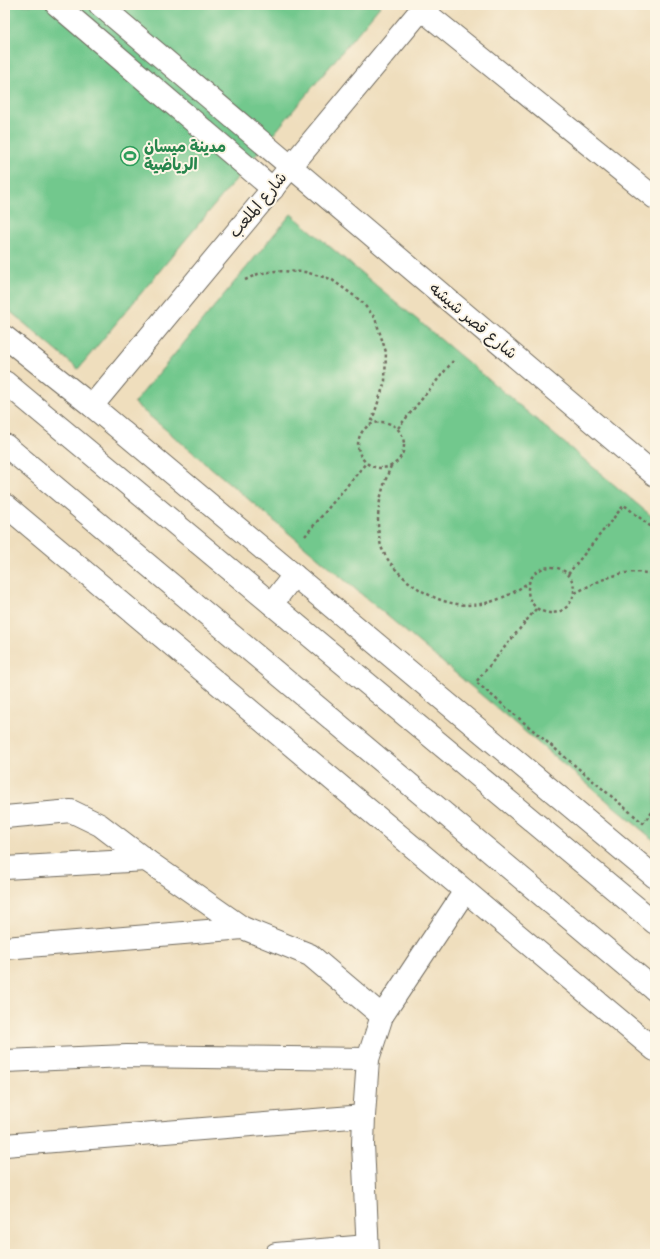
<svg xmlns="http://www.w3.org/2000/svg" width="660" height="1259" viewBox="0 0 660 1259" font-family="Caveat,'Playpen Sans Arabic',sans-serif">
  <style>
    .green { fill: #72c88d; stroke: #4e7a5c }
    .lines { fill: none; stroke-linecap: round; stroke-linejoin: round }
    .minor-casing { stroke: #706a5e; stroke-width: 24 }
    .major-casing { stroke: #706a5e; stroke-width: 24 }
    .path { stroke: #706a5e; stroke-width: 2.5; stroke-dasharray: 3 3; stroke-linecap: butt }
    .minor { stroke: #fff; stroke-width: 22 }
    .major { stroke: #fff; stroke-width: 22 }
    .labels { text-anchor: middle; dominant-baseline: central; stroke-width: 4; stroke-linejoin: round; paint-order: stroke }
    .leisure-label { font-size: 16px; font-weight: bold; fill: #27864d; stroke: #fcf5e5; text-anchor: start }
    .street-label { font-size: 16px; fill: #2b2b2b; stroke: #fcf5e5 }
  </style>
  <rect width="100%" height="100%" fill="#fcf5e5"/>
  <filter id="ink" filterUnits="userSpaceOnUse"><feTurbulence type="fractalNoise" baseFrequency=".025" numOctaves="2"/><feDisplacementMap in="SourceGraphic" scale="8" xChannelSelector="R" yChannelSelector="G"/><feConvolveMatrix kernelMatrix="1 2 1 2 8 2 1 2 1" color-interpolation-filters="sRGB"/></filter>
  <filter id="wash" filterUnits="userSpaceOnUse"><feTurbulence type="fractalNoise" baseFrequency=".012" numOctaves="4" result="noise"/><feDisplacementMap in="SourceGraphic" scale="16" xChannelSelector="R" yChannelSelector="G"/><feGaussianBlur stdDeviation="0.9" result="paint"/><feColorMatrix in="noise" values="0 0 0 0 0 0 0 0 0 0 0 0 0 0 0 0 0 1.4 0 .05"/><feComposite in="paint" operator="in"/></filter>
  <g filter="url(#wash)">
    <rect width="100%" height="100%" fill="#efdebd"/>
    <g class="green">
      <path d="M5,5h376l-303,364 -73,-62z"/>
      <path d="M291,214l364,305v322l-521,-438z"/>
    </g>
  </g>
  <g filter="url(#ink)">
    <g class="lines">
      <defs>
        <g id="minor">
          <path d="M57,5l216,184"/>
          <path d="M100,5l555,470"/>
          <path d="M421,9l234,189"/>
          <path d="M5,337l87,69 563,471"/>
          <path d="M92,406l333,-401"/>
          <path d="M5,505l650,545"/>
          <path d="M5,817l66,-6 29,14 46,35 97,68 67,27 72,61"/>
          <path d="M5,868l141,-8"/>
          <path d="M5,948l238,-20"/>
          <path d="M5,1061l122,-5 241,3"/>
          <path d="M5,1145l359,-29"/>
          <path d="M276,1254l91,-8"/>
          <path d="M368,1254l-5,-110 1,-28 4,-57 14,-43 83,-125"/>
        </g>
        <g id="major">
          <path d="M5,382l650,541"/>
          <path d="M5,445l650,545"/>
          <path d="M272,604l22,-29"/>
        </g>
      </defs>
      <use href="#minor" class="minor-casing"/>
      <use href="#major" class="major-casing"/>
      <g class="path">
        <path d="M245,280l13,-6 17,-3 30,1 26,7 30,22 14,17 11,34 -1,29 -14,43"/>
        <circle cx="381" cy="445" r="23"/>
        <path d="M398,428l55,-67"/>
        <path d="M391,466c-11,26 -17,52 -10,80 4,13 18,28 28,36 40,31 80,30 120,0"/>
        <path d="M305,536l61,-73"/>
        <circle cx="551" cy="590" r="23"/>
        <path d="M568,574l56,-69 31,25"/>
        <path d="M575,593c26,-13 50,-27 80,-18"/>
        <path d="M536,609l-60,73 167,141 12,-14"/>
      </g>
      <use href="#minor" class="minor"/>
      <use href="#major" class="major"/>
    </g>
  </g>
  <defs>
    <symbol id="stadium-ring" viewBox="-11 -11 22 22"><circle r="9.5" fill="#fcf5e5" stroke="#2e9e5b" stroke-width="1.5"/><path d="M0-5a6.5 5 0 1 0 0 10a6.5 5 0 1 0 0-10ZM-3.5-1.8h7v3.6h-7Z" fill="#2e9e5b"/></symbol>
  </defs>
  <g fill-rule="evenodd">
    <use href="#stadium-ring" x="119" y="145" width="22" height="22"/>
  </g>
  <g class="labels">
    <g class="leisure-label">
      <text x="144" y="147">مدينة ميسان<tspan x="144" dy="18">الرياضية</tspan></text>
    </g>
    <g class="street-label">
      <text transform="translate(258 205) rotate(-50)">شارع الملعب</text>
      <text transform="translate(473 321) rotate(40)">شارع قصر شيشه</text>
    </g>
  </g>
  <rect width="660" height="1259" fill="none" stroke="#fcf5e5" stroke-width="20"/>
</svg>
